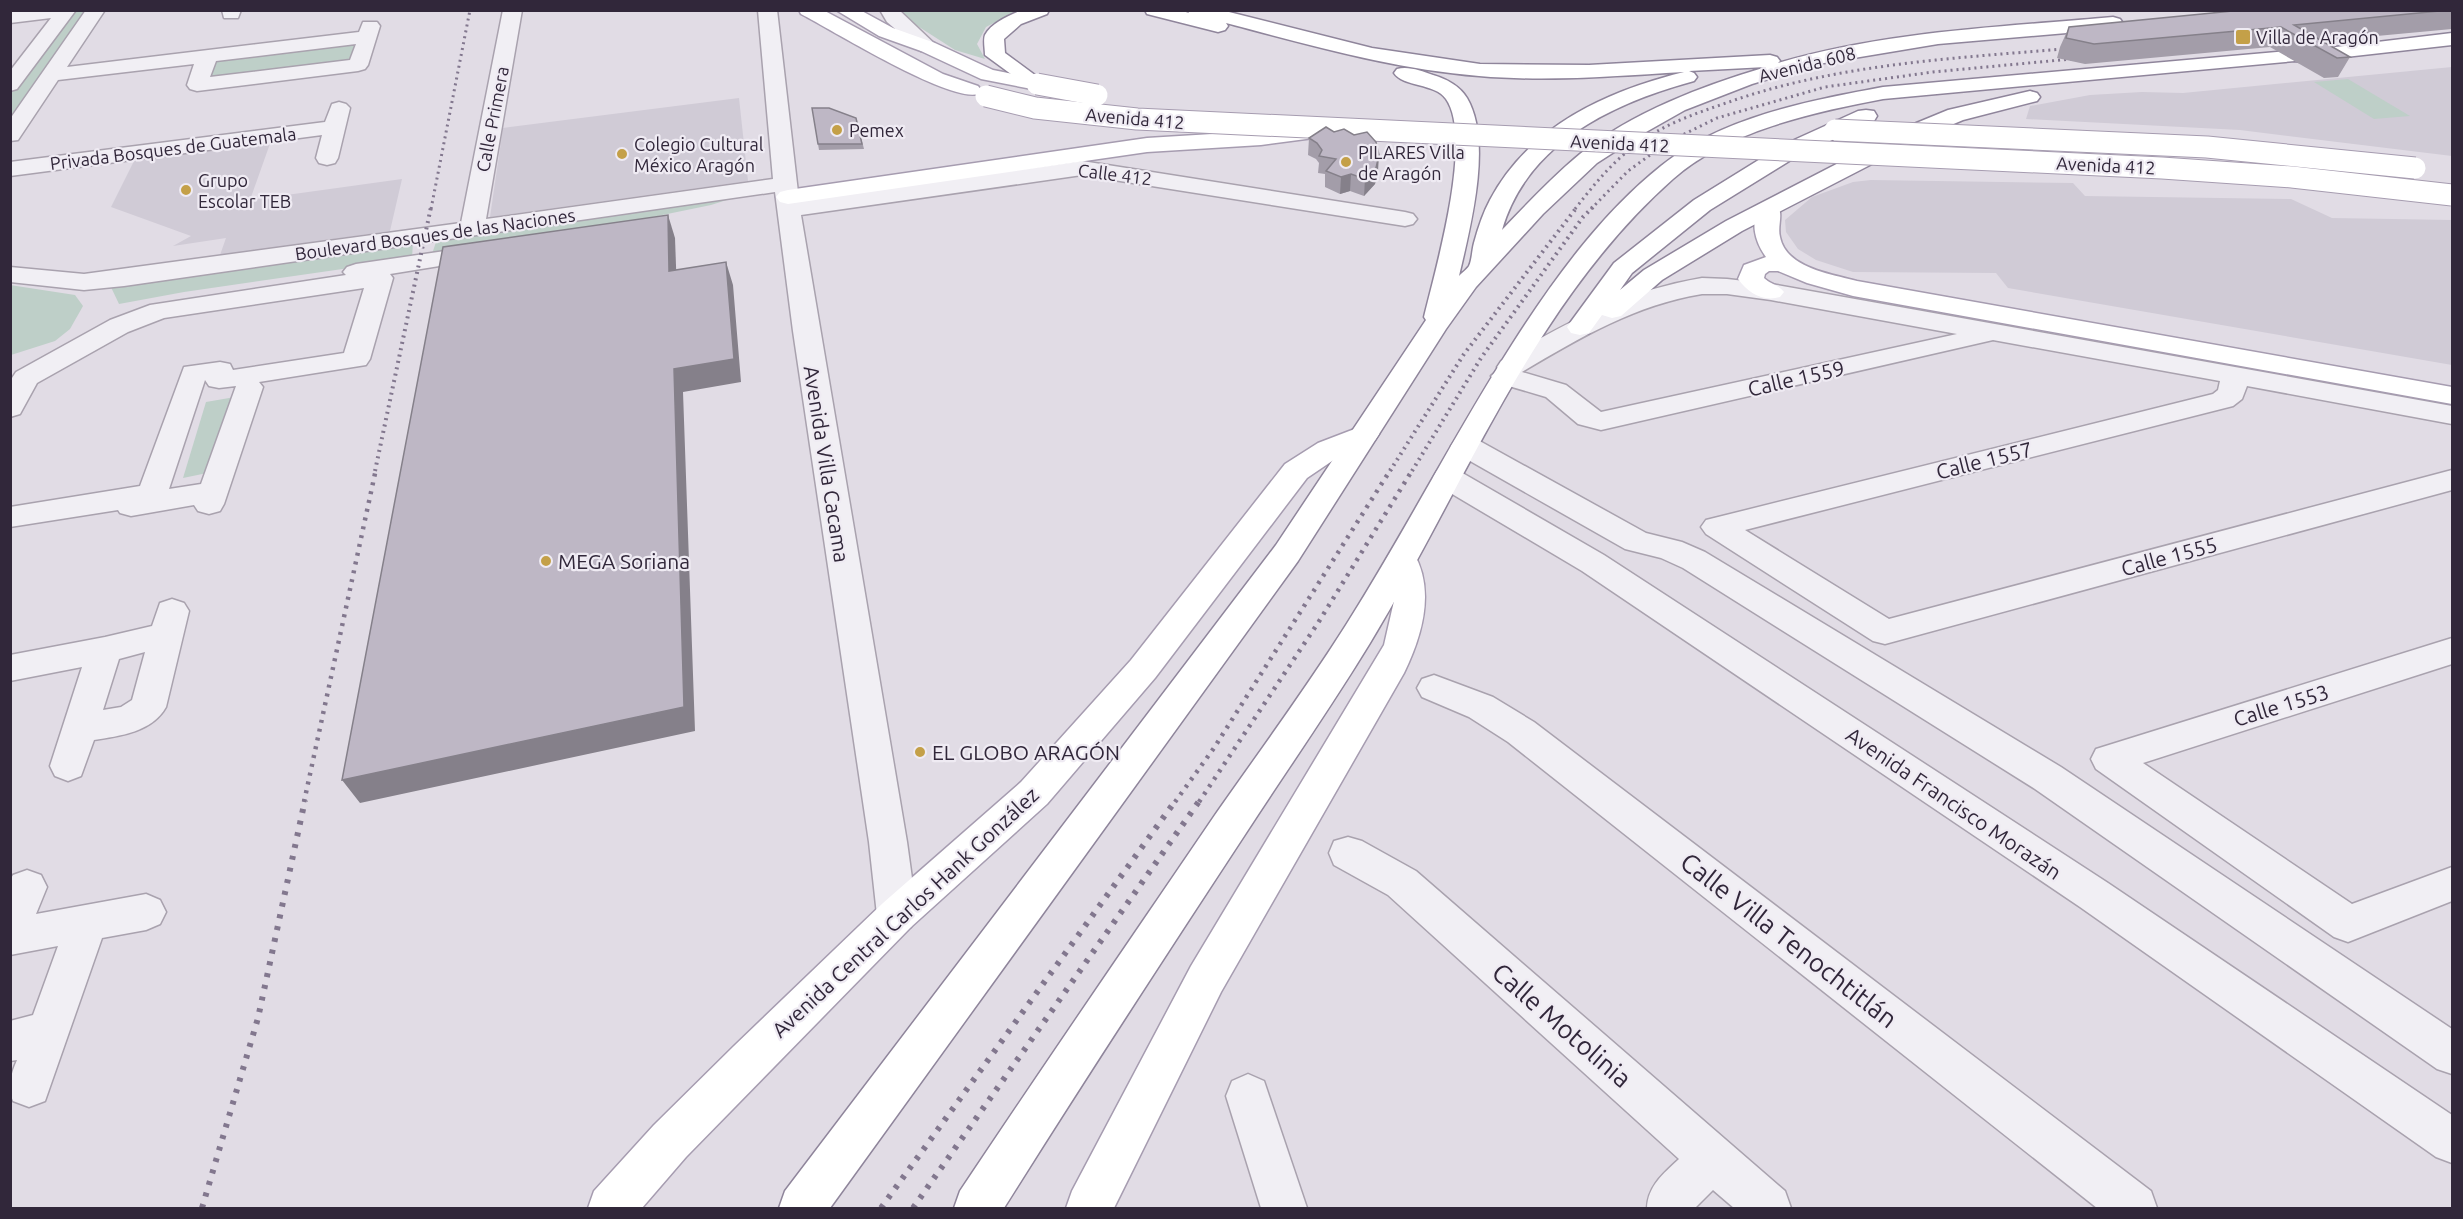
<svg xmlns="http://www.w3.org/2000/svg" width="2463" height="1219" viewBox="0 0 2463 1219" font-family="Ubuntu,sans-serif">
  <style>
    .built { fill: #d0cbd6 }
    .green { fill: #becfc8 }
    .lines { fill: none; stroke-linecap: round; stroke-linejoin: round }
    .minor-casing { stroke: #a9a2ae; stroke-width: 3 }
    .major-casing { stroke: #a69cb0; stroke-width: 3 }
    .highway-casing { stroke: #8f859b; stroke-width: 3 }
    .minor { fill: #f1eff4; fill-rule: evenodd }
    .major { fill: #fff; fill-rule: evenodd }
    .highway { fill: #fff; fill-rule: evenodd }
    .rail-far3 { stroke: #82778e; stroke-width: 3; stroke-dasharray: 2 4; stroke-linecap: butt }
    .rail-far2 { stroke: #82778e; stroke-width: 4; stroke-dasharray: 2 4.5; stroke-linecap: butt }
    .rail-far1 { stroke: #82778e; stroke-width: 4.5; stroke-dasharray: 3 6; stroke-linecap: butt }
    .rail { stroke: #82778e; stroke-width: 6; stroke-dasharray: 4 8; stroke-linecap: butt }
    .major-bridge-casing { stroke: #a69cb0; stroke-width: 23; stroke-linecap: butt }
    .major-bridge { stroke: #fff; stroke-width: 21 }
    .wall { fill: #a39da9 }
    .shaded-wall { fill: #85808a }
    .building { fill: #beb7c5; stroke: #85808a; stroke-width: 1.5 }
    .poi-dot { fill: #c4a048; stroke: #efebf3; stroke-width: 2 }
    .labels { text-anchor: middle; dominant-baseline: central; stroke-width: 4.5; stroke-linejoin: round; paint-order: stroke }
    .far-poi-label { font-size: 18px; fill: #31273a; stroke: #efebf3; text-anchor: start }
    .far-street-label { font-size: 18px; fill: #31273a; stroke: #efebf3 }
    .street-label { font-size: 21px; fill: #31273a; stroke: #efebf3 }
    .poi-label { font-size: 21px; fill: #31273a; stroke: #efebf3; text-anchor: start }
    .near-street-label { font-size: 26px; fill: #31273a; stroke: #efebf3 }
  </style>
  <rect width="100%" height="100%" fill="#e1dce5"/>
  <g class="built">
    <path d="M2452,67v89l-212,-26 -214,-11 4,-13 60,-11 52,-3 41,1z"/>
    <path d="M739,98l9,83 -258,36 13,-89z"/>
    <path d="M272,138l-22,62 152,-21 -12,52 -170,24 6,-17 -53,8 18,-10 -80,-29 26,-52z"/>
    <path d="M1871,180l202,3 12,13 206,3 41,19 120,2v145l-444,-77 -12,-15 -143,-1 -37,-12 -18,-11 -12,-17 -1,-12 27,-23 41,-15z"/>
  </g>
  <g class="green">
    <path d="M69,11h17l-75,112v-30z"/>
    <path d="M898,11h119l-31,16 -9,17 8,15 -30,-9 -53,-34z"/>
    <path d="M366,39l-8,25 -156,18 12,-25z"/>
    <path d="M2348,79l62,37 -36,3 -60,-37z"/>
    <path d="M733,198l-22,7 -102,21 -177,28 5,-15 274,-40z"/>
    <path d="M413,241l-1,18 -228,33 -65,12 -10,-21z"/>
    <path d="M10,285l65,10 8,11 -13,23 -15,12 -44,14z"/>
    <path d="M235,397l-23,75 -29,6 23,-76z"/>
  </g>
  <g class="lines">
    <defs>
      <g id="minor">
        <path d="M76,10l-59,79 -7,2v-20l41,-53 -41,5v-12z"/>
        <path d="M86,10h19l-38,57 292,-35 4,-10h14l3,4 -12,39 -3,4 -7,2 -161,20 -7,-2 -3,-4 7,-21 -136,16 -40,60 -8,1v-22zM356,44l-6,16 -140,17 6,-16z"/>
        <path d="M222,10h19l-3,8h-14z"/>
        <path d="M503,10h19l-36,209 287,-40 -15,-169h19l22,191 283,-40 323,51 8,2 4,5 -4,5 -8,2 -323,-51 -281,40 106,627 10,73 -6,12 -14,6 -14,-6 -6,-12 -8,-73 -76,-511 -18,-139 -651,94 -40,4 -74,-8v-15l74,7 377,-51z"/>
        <path d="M880,10h19l39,37 -3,4h-14l-34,-29z"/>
        <path d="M339,102l7,2 4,4 -12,50 -3,5 -8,2 -8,-2 -3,-5 6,-23 -312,41v-14l315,-40 7,-18z"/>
        <path d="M486,245l9,2 3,5 -3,5 -105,17 3,4 -23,81 -4,6 -107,17 4,5 -39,117 -4,7 -11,3 -11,-3 -4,-6 -63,11 -11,-3 -2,-3 -108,17v-20l130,-21 44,-119 36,-5 10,2 3,6 111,-17 20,-65 -200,30 -36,14 -91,51 -17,31 -10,3v-36l6,-9 94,-52 40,-15 196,-30 -3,-3 4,-5 9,-3zM205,380l4,6 10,2 17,-2 -35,98 -32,5z"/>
        <path d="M1702,278l25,1 44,5 681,122v18l-205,-38 -5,13 -9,7 -488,124 144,89 563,-149v20l-567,154 -12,-3 -167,-107 -5,-7 5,-7 507,-126 5,-4 2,-9 -227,-41 -392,90 -23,-6 -32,-27 -51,-15 -4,-6 8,-7 -2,-2 4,-6c66,-39 124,-70 201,-83zM1702,294h25l44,6 186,34 -356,78 -35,-27 -44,-13c57,-34 113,-67 180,-78z"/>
        <path d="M1466,437l10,2 170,94 36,9 23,10 356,215 391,262v45l-15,-5 -402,-280 -352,-221 -22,-10 -36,-9 -169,-96 -5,-7 5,-7z"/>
        <path d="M1448,468l11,3 145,84 504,328 344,232v48l-16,-6 -356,-250 -498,-336 -145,-86 -4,-7 4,-7z"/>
        <path d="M172,599l12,4 5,8 -23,96c-14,25 -46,29 -72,33l-13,36 -13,5 -13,-5 -5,-10 32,-99 -72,14v-26l95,-18 47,-11 8,-23zM145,652l-13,48 -11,7 -18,3 16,-51z"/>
        <path d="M2452,638v26l-309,99 209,141 100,-37v34l-104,41 -14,-5 -238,-168 -5,-10 5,-10z"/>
        <path d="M1434,675l59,22 41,25 617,469 6,17h-60l-589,-466 -39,-25 -47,-20 -5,-9 5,-9z"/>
        <path d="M1348,837l14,4 54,30 369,320 6,17h-57l-21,-18 -18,18h-48c1,-22 16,-34 32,-49l-291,-264 -54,-30 -5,-12 5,-12z"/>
        <path d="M27,870l14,5 6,12 -11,27 110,-20 14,6 6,12 -6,12 -14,6 -44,8 -57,163 -16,6 -16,-6c-6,-14 -2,-27 4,-41l-7,1v-40l23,-6 25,-69 -48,9v-75l3,-5z"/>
        <path d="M1248,1074l16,7 43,127h-46l-35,-112 6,-15z"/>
      </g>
      <g id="major">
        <path d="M799,10h24l120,64 35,12 3,4 -3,4c-30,8 -144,-63 -177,-80z"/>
        <path d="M836,10h24l33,18 42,15 58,27 51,10 3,4 -3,4 -7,2 -56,-11 -60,-28 -42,-15z"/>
        <path d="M1321,124l8,2 3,5 -3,5 -68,9 -114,7 -359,52 -8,-2 -4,-5 4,-5 8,-2 359,-52 114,-7z"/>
        <path d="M1769,203l8,2c7,9 0,21 3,32 6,31 51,37 77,44l595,106v17l-599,-108 -46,-13 -29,-12h-9l-4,3 -1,4c6,6 15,7 20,14l-4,5c-17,5 -32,-4 -42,-18l6,-14 22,-8c-11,-15 -17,-36 -5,-52z"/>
        <path d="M1365,425l10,3 4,6 -4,6 -37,17 -31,21 -152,200 -108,126 -136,123 -225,230 -44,51h-54l6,-17 60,-66 80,-79 149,-143 138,-121 110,-122 154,-196 33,-21z"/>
        <path d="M1402,549l11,3c23,38 9,84 -9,121l-183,319 -107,216h-48l6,-17 119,-225 193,-321 10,-44 -8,-41 5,-8z"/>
      </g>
      <g id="highway">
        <path d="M1022,10h27l-2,4 -26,10 -17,15 1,14 42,31 -3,4 -7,2 -7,-2 -45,-33c0,-6 -2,-15 0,-20 6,-12 25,-20 37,-25z"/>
        <path d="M1145,10h34l10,3 -2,-3h34l151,38 108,16 109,1 181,-10 7,2 3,4 -2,2c109,-32 223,-36 335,-46l7,2 3,4 -3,4 -7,2 -175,15 -120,20 -66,20 -67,26 -46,26 -42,27 -54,51 -67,73 -30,42 -148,232 -468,647h-51l6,-17 491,-646 150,-225 -2,-3c11,-46 50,-178 22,-218 -11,-16 -43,-12 -52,-26l3,-4c12,-3 24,2 36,6 13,4 26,10 34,23 26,44 3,130 -8,178 3,-3 8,-7 10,-10 3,-6 3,-16 5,-23 4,-15 9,-30 16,-43 39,-74 117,-109 194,-128 -68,4 -137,10 -205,4 -86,-7 -170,-31 -253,-53l2,3 -3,4 -7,2 -71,-18zM1766,67c-64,19 -133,45 -186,87 -28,23 -53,50 -78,76 25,-87 111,-127 192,-149l3,-4 -3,-4 -5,-2z"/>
        <path d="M2452,33v12l-151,17 -6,-1 -412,38c-69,13 -156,32 -210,80 -140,124 -208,307 -303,464 -39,64 -83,127 -124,190 -82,125 -163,249 -242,375h-50l6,-17c84,-126 170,-251 255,-376 44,-63 90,-125 131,-190 59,-93 108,-190 167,-282 41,-64 88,-129 148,-177 61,-49 147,-65 222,-79l405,-36 6,1z"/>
        <path d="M2030,91l7,2 3,4 -3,4 -74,19 -33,14 -188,97 -80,49 -41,36 -9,2 -10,-3 -13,18 -9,2 -9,-2 -4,-6 47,-64 80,-63 89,-55 75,-34 8,-1 8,1 3,5 -3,5 -75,34 -89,55 -78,63 -12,17 24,-20 82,-49 188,-97 34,-14z"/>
      </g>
    </defs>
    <use href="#minor" class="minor-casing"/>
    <use href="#major" class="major-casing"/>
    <use href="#highway" class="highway-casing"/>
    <use href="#minor" class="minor"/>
    <use href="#major" class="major"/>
    <use href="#highway" class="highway"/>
    <g class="rail-far3">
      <path d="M431,209l39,-199"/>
      <path d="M1575,209c21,-27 42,-53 71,-71 26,-17 54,-26 83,-36 111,-39 230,-44 346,-54"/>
      <path d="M1591,209l37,-38 40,-29 49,-24 108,-31 108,-15 149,-14"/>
    </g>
    <g class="rail-far2">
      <path d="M375,471l56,-264"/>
      <path d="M1390,471l74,-117 113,-147"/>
      <path d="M1412,471l69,-113 102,-141 10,-10"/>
    </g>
    <g class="rail-far1">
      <path d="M304,802l72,-333"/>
      <path d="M1175,802l39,-54 177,-279"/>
      <path d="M1199,802l119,-179 95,-154"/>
    </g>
    <g class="rail">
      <path d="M202,1208l56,-190 47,-218"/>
      <path d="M881,1208l295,-408"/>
      <path d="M913,1208l287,-408"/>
    </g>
    <defs>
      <g id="major-bridge">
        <path d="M1037,84l60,11"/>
        <path d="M986,96l49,12 102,11 1025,49 130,9 160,18"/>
        <path d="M1835,130l372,17 208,21"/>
      </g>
    </defs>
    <use href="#major-bridge" class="major-bridge-casing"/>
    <use href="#major-bridge" class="major-bridge"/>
  </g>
  <g class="wall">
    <path d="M2210,10h242v19l-129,12 27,16 -12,20 -14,1 -54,-31 -185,17 -28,-6 3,-11 9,-20 145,-14z"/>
    <path d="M856,118l8,31 -45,1 -1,-6z"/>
    <path d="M1334,132l20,3 24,36 -3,13 -11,12 -14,-5 -10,3 -15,-7v-13l-7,-1 1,-10 -3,-4 -8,-4 1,-17z"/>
  </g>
  <g class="shaded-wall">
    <path d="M1379,155l-1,16 -3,13 -11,12 1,-17z"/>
    <path d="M1351,174l-1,17 -10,3 1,-17z"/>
    <path d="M668,215l7,23 2,55 -8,-22z"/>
    <path d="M726,262l7,23 8,97 -58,10 12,339 -335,72 -18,-23 332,-411z"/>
  </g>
  <g class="building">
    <path d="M2243,10h207l-156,15 56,32 -13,1 -56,-31 -187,17 -28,-6 3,-11z"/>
    <path d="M812,108h17l27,10 6,26h-44z"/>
    <path d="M1326,127l8,5 10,-3 10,6 13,-3 9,10 3,13 -3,13 -11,11 -14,-5 -10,3 -15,-6 10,-12 -17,-3 3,-6 -5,-7 -8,-5z"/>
    <path d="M668,215l1,56 57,-9 8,97 -60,10 10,338 -342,73 101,-533z"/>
  </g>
  <g class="poi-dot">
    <rect x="2235" y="29" width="16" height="16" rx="3"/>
    <circle cx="837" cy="130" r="6"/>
    <circle cx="622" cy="154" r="6"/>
    <circle cx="1346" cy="162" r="6"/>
    <circle cx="186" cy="190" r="6"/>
    <circle cx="546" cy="561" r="6"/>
    <circle cx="920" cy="752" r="6"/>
  </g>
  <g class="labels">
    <g class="far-poi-label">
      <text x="2256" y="37">Villa de Aragón</text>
      <text x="849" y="130">Pemex</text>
      <text x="634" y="144">Colegio Cultural<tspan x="634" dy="21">México Aragón</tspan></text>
      <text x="1358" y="152">PILARES Villa<tspan x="1358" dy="21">de Aragón</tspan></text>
      <text x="198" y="180">Grupo<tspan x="198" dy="21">Escolar TEB</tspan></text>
    </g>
    <g class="far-street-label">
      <text transform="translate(1807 64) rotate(-14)">Avenida 608</text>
      <text transform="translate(1135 118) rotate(5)">Avenida 412</text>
      <text transform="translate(492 119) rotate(-79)">Calle Primera</text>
      <text transform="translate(1620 143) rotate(3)">Avenida 412</text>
      <text transform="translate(173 148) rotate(-7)">Privada Bosques de Guatemala</text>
      <text transform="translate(2106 165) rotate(3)">Avenida 412</text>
      <text transform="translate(1115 174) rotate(7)">Calle 412</text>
      <text transform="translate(435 234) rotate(-8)">Boulevard Bosques de las Naciones</text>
    </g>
    <g class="street-label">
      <text transform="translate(1796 378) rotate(-13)">Calle 1559</text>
      <text transform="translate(1984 460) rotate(-14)">Calle 1557</text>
      <text transform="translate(827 464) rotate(81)">Avenida Villa Cacama</text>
      <text transform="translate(2169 556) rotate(-15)">Calle 1555</text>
      <text transform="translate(2281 705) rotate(-17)">Calle 1553</text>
      <text transform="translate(1954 803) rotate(34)">Avenida Francisco Morazán</text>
      <text transform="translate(905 912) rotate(-43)">Avenida Central Carlos Hank González</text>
    </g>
    <g class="poi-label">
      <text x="558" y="561">MEGA Soriana</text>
      <text x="932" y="752">EL GLOBO ARAGÓN</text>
    </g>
    <g class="near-street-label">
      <text transform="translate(1789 940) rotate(38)">Calle Villa Tenochtitlán</text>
      <text transform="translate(1562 1025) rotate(41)">Calle Motolinia</text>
    </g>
  </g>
  <rect width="2463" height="1219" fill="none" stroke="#31273a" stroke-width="24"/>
</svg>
